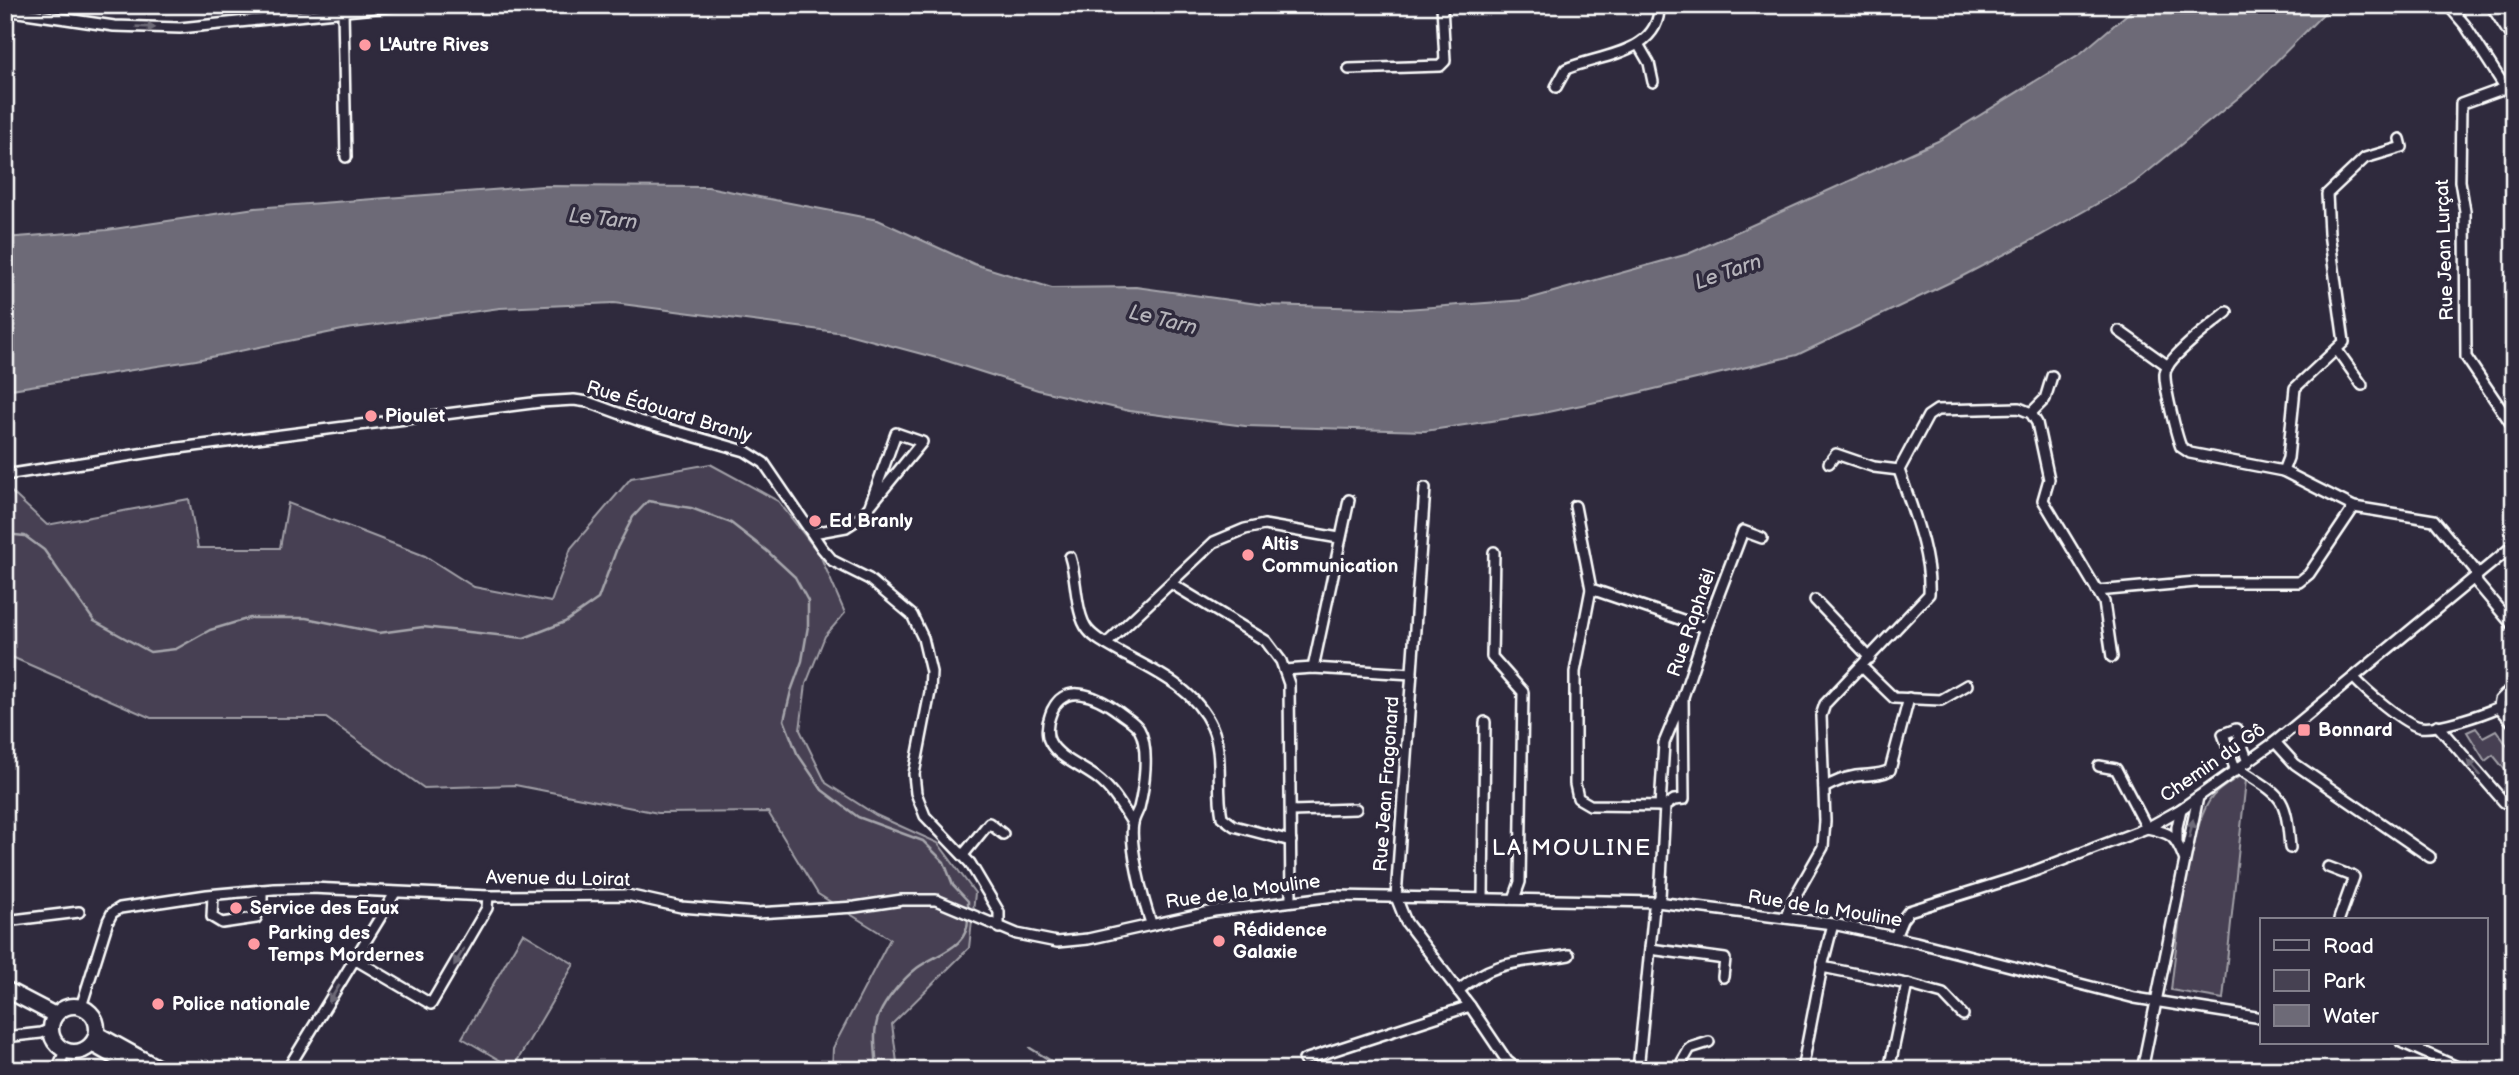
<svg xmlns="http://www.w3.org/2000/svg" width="2519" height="1075" viewBox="0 0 2519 1075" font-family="'Balsamiq Sans',sans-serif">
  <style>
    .green { fill: #464152; stroke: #a2a0a8; stroke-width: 2 }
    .water { fill: #6d6a77; stroke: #a7a6ad; stroke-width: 2 }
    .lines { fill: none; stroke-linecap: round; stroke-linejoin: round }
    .stream { stroke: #a7a6ad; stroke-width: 2.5 }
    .street-casing { stroke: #fff; stroke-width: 14 }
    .primary-casing { stroke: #fff; stroke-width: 19 }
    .highway-casing { stroke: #fff; stroke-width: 21 }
    .street { stroke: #2f2a3d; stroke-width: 9 }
    .primary { stroke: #2f2a3d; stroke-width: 14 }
    .highway { stroke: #2f2a3d; stroke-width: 16 }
    .oneway { fill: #6d6a77 }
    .poi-dot { fill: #ff9aa2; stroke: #2f2a3d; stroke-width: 2.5 }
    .labels { text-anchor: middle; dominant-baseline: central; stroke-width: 7; stroke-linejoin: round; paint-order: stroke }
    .poi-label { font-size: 19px; font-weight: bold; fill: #fff; stroke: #2f2a3d; text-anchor: start }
    .street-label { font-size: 19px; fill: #fff; stroke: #2f2a3d }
    .water-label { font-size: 21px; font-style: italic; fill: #b6b4bb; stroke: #2f2a3d }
    .quarter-label { font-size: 23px; letter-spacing: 2px; fill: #fff; stroke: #2f2a3d }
  </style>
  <rect width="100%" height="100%" fill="#2f2a3d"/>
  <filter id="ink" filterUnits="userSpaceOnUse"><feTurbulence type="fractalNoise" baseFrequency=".0143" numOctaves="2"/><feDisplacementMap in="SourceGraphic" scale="14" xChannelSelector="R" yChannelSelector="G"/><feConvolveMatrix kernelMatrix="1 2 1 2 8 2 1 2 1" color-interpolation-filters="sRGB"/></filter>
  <g filter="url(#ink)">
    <g class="green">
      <path d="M710,464l68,37 42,54 25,58 -20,23 -19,48 -6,46 26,53 50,32 62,28 37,50 -6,55 -77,76 6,46h-66l1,-22 57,-109 -72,-45 -50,-82 -110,1 -143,-28 -91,3 -98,-70h-175l-146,-64v-168l42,39 142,-26 9,49h82l8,-45 137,53 49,31 77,15 20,-54 60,-70z"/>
      <path d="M2476,728l7,9 13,-7 18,25v18l-4,3 -17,-21 -8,6 -18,-29z"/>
      <path d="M2240,776l6,4 -23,219 -52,-9c5,-42 17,-166 42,-194 7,-8 18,-14 27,-20z"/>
      <path d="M523,933l51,31 -61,104 -51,-30z"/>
    </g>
    <path class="water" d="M2138,5h194l-83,84 -115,94 -100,56 -77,40 -160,76 -172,41 -87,18 -113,17 -180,-5 -116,-15 -91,-21 -94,-30 -100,-27 -230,-30 -114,5 -153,21 -151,31 -191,30v-152l102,-8 148,-22 288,-22 165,1 170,33 96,44 78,24 84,-1 129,18 141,4 119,-9 163,-46 250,-113 143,-88z"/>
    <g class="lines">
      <g class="stream">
        <path d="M5,534l20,2 19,14 50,71 56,31 26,-3 34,-19 40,-12h56l73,15 44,-6 101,11 41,-16 33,-23 19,-51 16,-31 15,-16 43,7 40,15 36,28 28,26 13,24v25l-6,35 -11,30 -7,29 13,33 25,37 36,27 65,24 21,21 9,23 15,16v10"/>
        <path d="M1030,1048l26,16 17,6"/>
        <path d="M877,1070c-1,-18 -5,-38 2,-55 7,-16 24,-36 38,-47 20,-15 52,-20 51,-50"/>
      </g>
      <defs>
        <g id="street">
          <path d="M2448,5l17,20 49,76"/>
          <path d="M5,10l109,16 66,2 224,-23"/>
          <path d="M343,10l3,147"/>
          <path d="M1638,44l11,19 4,19"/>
          <path d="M1349,69l91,-3 5,-5 -3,-56"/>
          <path d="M1556,87l10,-18c32,-14 95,-15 93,-64"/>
          <path d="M2505,88l-44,16 -1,77 5,30 1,146 48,71"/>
          <path d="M2227,312c-14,12 -60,45 -62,61 -1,12 11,62 16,74l9,6 93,18 71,36 80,13 41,50 2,13 37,44"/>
          <path d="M2119,331l49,35"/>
          <path d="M2337,350l25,35"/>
          <path d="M2031,413l14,-14 7,-23"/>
          <path d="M1829,463l7,-9 38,13 25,3"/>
          <path d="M2283,471l5,-13 7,-70 49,-46 -15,-109 -2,-39 38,-36 37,-11 -2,-8"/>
          <path d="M5,475l166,-26 369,-47 34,-2 14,2 52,19 105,30 19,12 58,85 11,13 36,18 43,36 11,23 8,34 -1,20 -16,82 2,19 9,23 45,47 29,49v16"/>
          <path d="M1425,488l-29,409 10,25 64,84 37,55 11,9"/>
          <path d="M1575,506l16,83 -16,83v112l3,14 12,7 75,1"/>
          <path d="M813,533l33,-6 14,-9 62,-76 -26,-9 -27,75"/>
          <path d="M1494,552l-2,105 31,35 -3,190 -6,17"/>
          <path d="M1070,557c7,21 5,57 18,73 8,10 23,17 35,24 34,18 72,35 89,73 12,27 4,61 10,90l12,9 57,15"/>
          <path d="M1172,584l94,57 15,20 8,23 2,216"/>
          <path d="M1591,589l115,39"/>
          <path d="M2097,591l99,-9h103l10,-8 45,-67"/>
          <path d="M1815,600l55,58"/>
          <path d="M1106,644l108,-102 31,-13 19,-4 75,13"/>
          <path d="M1862,667l32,31 47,2 26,-15"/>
          <path d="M1313,668l36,-168"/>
          <path d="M1284,670l29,-2 99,6"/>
          <path d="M2354,678c11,12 50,46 66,49 17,3 63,-13 79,-20l1,-7 14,-14"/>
          <path d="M2499,707l15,17"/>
          <path d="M2437,725l67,77 10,4"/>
          <path d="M2275,742l20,22 135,93"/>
          <path d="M2099,766l17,3 31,59c24,5 28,7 37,30"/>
          <path d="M2239,769c44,28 47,26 51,79"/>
          <path d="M2236,771l-13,-37 13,-5 12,33"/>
          <path d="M1824,788c10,-6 21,-10 32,-12 13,-2 23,0 34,-6l19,-72"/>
          <path d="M1660,806l4,-63 17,-41"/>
          <path d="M1291,811l65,-2"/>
          <path d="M1133,824c-11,-17 -20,-34 -36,-46 -14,-11 -39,-20 -47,-36 -4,-7 -3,-18 0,-26 12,-37 47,-20 69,-4 6,5 16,10 20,17 11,19 5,59 0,79 -2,5 -5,10 -6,15 -4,23 10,77 18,100"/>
          <path d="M2177,841v-14l4,-18"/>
          <path d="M963,855l26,-32 14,11"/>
          <path d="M2328,867l26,10 -15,42"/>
          <path d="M213,895l-1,22 10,6 34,-5 6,-18v-10"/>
          <path d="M1483,898l2,-176"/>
          <path d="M1786,918l3,-11 34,-60 2,-26 -4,-105 4,-12 104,-110c2,-41 -17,-85 -30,-124l29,-54 9,-6 82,-2 12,5 6,10 12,56 -6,21 61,102 8,55"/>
          <path d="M5,921l74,-9"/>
          <path d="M1895,937l7,-17 7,-9 115,-36 123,-47 34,-19 94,-67 239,-197"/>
          <path d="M1650,949l75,10 -2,18"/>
          <path d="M356,960l75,44 56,-96 1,-12"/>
          <path d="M1822,967l85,17 36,10 20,21"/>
          <path d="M1458,991c38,-33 65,-28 111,-36"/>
          <path d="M81,1007l27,-86 4,-8 8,-5 87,-13 67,-6 37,-1 177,8 139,-1 54,12 76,6 98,-6 47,-7h34l81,34 40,8 31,-3 126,-28 121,-15 322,6 176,22 83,18 219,56 127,20"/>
          <path d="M5,1037l36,-4 9,-4"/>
          <path d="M2401,1042l63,28"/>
          <path d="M1304,1060l166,-54"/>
          <path d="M57,1070l8,-19"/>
          <path d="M287,1070l108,-177"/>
          <path d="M1638,1070l16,-162 6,-11 5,-91 9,-6 10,-1 -1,-102 23,-69 37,-97 19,7"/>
          <path d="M1681,1070l1,-8 8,-14 19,-6"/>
          <path d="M1802,1070l20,-103 11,-43"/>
          <path d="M1889,1070l18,-86"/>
          <path d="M2142,1070l56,-273"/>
        </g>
        <g id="primary">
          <path d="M5,989l50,26"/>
          <circle cx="74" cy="1029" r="23"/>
          <path d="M97,1034l65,36"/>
          <path d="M92,1044l46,26"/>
        </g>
        <g id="highway">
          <path d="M2495,5l19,30"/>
          <path d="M2512,5l2,3"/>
        </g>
      </defs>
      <use href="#street" class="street-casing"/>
      <use href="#primary" class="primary-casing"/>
      <use href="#highway" class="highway-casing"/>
      <use href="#street" class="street"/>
      <use href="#primary" class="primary"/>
      <use href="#highway" class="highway"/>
    </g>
    <defs><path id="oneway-solid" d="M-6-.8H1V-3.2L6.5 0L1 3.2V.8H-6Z" transform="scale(1.75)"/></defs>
    <g class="oneway">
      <use href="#oneway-solid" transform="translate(146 27) rotate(2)"/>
      <use href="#oneway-solid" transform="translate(2474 768) rotate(-131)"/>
      <use href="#oneway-solid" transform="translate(2191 829) rotate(-78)"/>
      <use href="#oneway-solid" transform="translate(459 957) rotate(120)"/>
      <use href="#oneway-solid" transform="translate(334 994) rotate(122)"/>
    </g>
  </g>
  <g class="poi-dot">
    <circle cx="365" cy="45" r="7"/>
    <circle cx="371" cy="416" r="7"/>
    <circle cx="815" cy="521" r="7"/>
    <circle cx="1248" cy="555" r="7"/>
    <rect x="2297" y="723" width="14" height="14" rx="3.5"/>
    <circle cx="236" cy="908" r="7"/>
    <circle cx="1219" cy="941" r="7"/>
    <circle cx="254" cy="944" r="7"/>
    <circle cx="158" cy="1004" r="7"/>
  </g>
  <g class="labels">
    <g class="poi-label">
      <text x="379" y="45">L'Autre Rives</text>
      <text x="385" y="416">Pioulet</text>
      <text x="829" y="521">Ed Branly</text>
      <text x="1262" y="544">Altis<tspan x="1262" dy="22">Communication</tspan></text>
      <text x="2318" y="730">Bonnard</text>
      <text x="250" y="908">Service des Eaux</text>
      <text x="1233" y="930">Rédidence<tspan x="1233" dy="22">Galaxie</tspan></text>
      <text x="268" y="933">Parking des<tspan x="268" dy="22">Temps Mordernes</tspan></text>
      <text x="172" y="1004">Police nationale</text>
    </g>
    <g class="street-label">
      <text transform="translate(2445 250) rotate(-92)">Rue Jean Lurçat</text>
      <text transform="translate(669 412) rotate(17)">Rue Édouard Branly</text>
      <text transform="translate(1692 623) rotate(-71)">Rue Raphaël</text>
      <text transform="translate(2213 763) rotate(-35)">Chemin du Gô</text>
      <text transform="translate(1387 784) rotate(-86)">Rue Jean Fragonard</text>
      <text transform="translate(558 879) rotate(1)">Avenue du Loirat</text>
      <text transform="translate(1243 892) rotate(-8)">Rue de la Mouline</text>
      <text transform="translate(1825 909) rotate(9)">Rue de la Mouline</text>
    </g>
    <g class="water-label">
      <text transform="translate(603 219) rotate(6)">Le Tarn</text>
      <text transform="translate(1728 272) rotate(-19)">Le Tarn</text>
      <text transform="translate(1163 320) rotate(14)">Le Tarn</text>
    </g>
    <g class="quarter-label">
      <text x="1572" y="848">LA MOULINE</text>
    </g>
  </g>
  <rect width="2519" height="1075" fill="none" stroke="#2f2a3d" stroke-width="28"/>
  <rect x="14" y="14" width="2491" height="1047" fill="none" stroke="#fff" stroke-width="2.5" filter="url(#ink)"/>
  <rect x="2260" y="918" width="228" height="126" fill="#2f2a3d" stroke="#827f8b" stroke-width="2"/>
  <rect x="2274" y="940" width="35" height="10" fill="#2f2a3d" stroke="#827f8b" stroke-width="2"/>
  <text x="2323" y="953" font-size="21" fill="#ffffff">Road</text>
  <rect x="2274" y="970" width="35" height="21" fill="#464152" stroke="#827f8b" stroke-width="2"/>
  <text x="2323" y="988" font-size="21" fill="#ffffff">Park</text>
  <rect x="2274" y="1005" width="35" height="21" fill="#6d6a77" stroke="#827f8b" stroke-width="2"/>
  <text x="2323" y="1023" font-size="21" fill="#ffffff">Water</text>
</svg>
